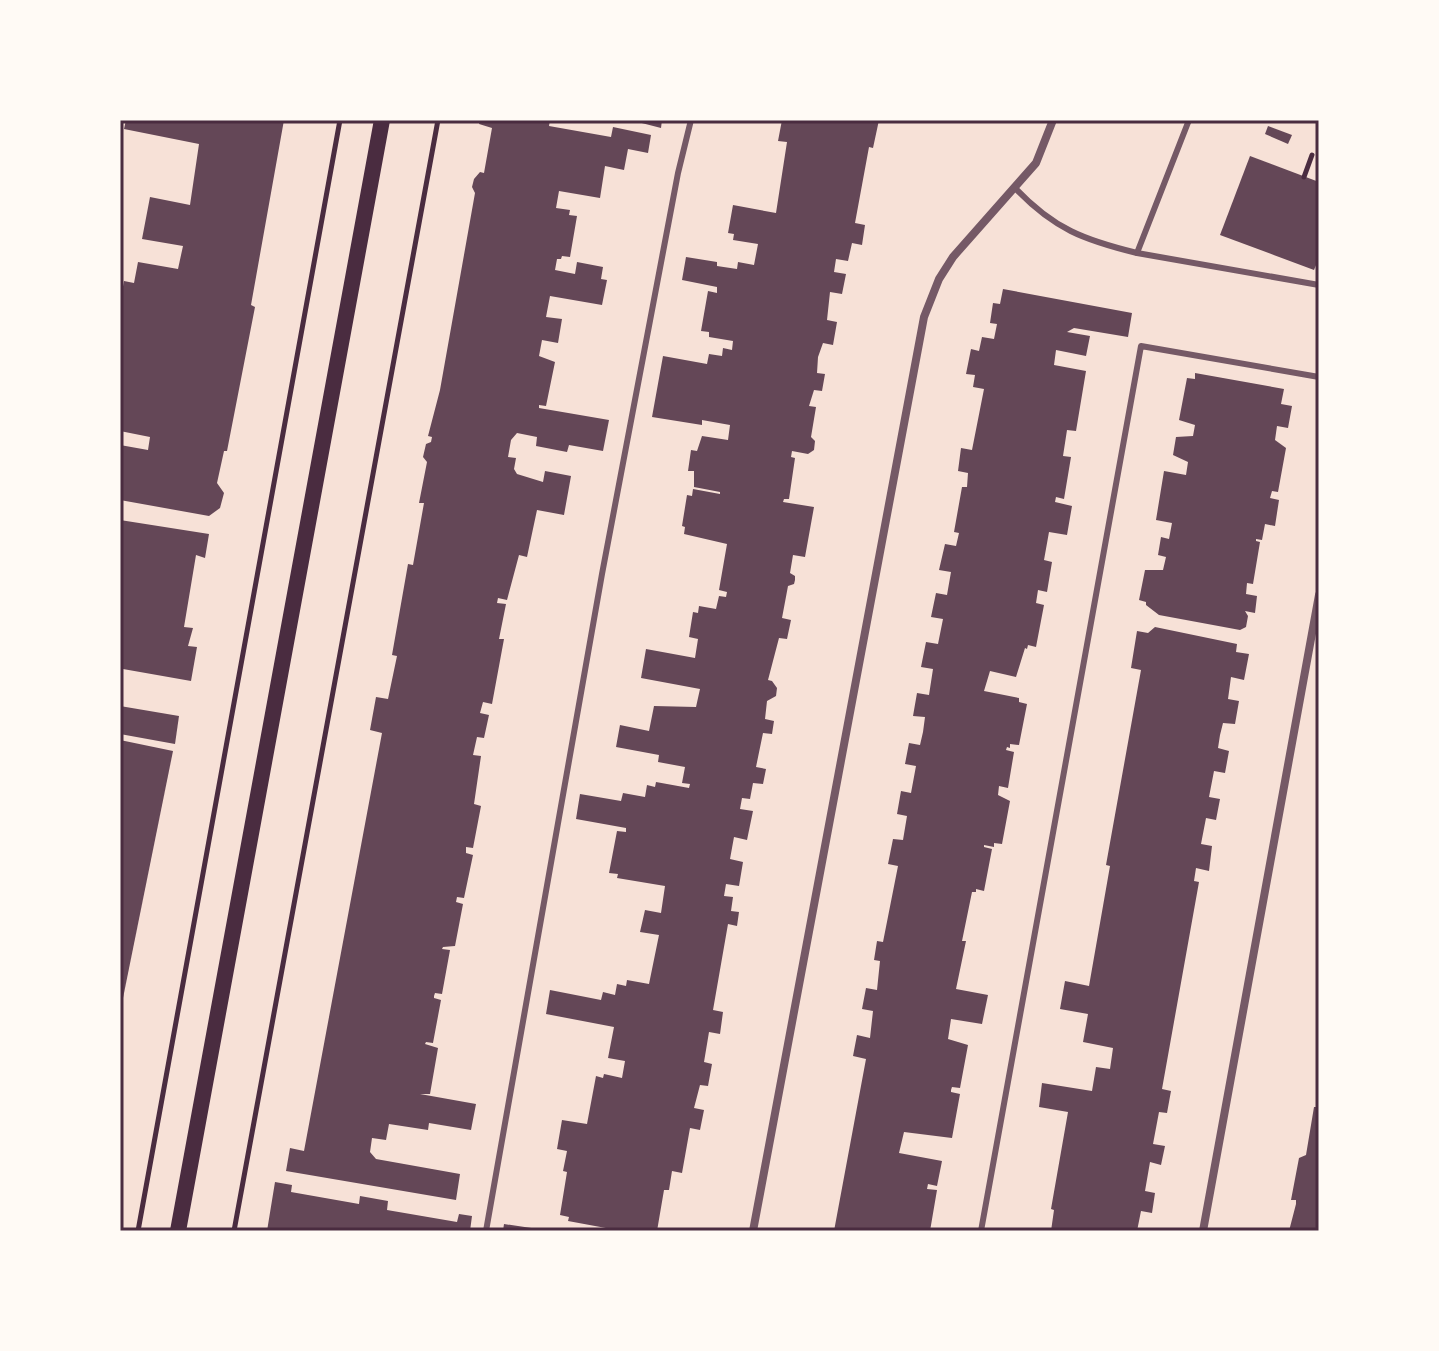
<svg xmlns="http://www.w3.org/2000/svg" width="1439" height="1351" viewBox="0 0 1439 1351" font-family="Lato,sans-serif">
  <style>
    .building { fill: #644757 }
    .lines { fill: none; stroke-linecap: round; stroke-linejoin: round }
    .path { stroke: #4a2c40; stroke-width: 5 }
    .service { stroke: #755966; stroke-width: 6 }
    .minor { stroke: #755966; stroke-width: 8 }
    .secondary { stroke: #4a2c40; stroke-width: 16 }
    .neatline { fill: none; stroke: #4a2c40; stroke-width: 3 }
  </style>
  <rect width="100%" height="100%" fill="#f7e1d7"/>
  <g class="building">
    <path d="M126,120h158l-33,185 4,2 -28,144h-3l-7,32 7,10 -4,15 -11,8 -89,-16v-55l28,5 2,-13 -30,-6v-128l4,-22 10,2 4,-21 40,7 5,-23 -41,-7 8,-42 40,8 9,-61 -75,-15z"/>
    <path d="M480,120h70l-1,6 62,11 2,-10 38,8 -3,18 -20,-4 -4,21 -19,-4 -5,32 -41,-7 -3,17 14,2 -1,5 8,1 -7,41 -8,-1 -1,3h-4l-2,11 20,4 2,-12 26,5 -2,12 6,1 -5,25 -52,-9 -4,21 16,2 -4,24 -16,-3 -3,16 16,6 -9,44 -7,-1v3l70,12 -6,31 -34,-6 -2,7 -31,-6 1,-9 -20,-4 -6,7 -3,17 8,1 -2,11 3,5 26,8 2,-11 26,5 -7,39 -27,-5 -10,47 -8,-2 -12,45 -9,-2 -1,5 9,1 -7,35h5l-12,65 -9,-2 -3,11 9,2 -5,23 -7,-1 -4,18 8,1 -7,48 7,2 -8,42 -7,-1v6l7,2 -9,43 -7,-1 -1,5 7,2 -8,42 -12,1 -1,2 8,1 -8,44 -7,-1 -1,3v2l7,2 -8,43 -7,-1 -1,2 13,4 -8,46h-10l56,10 -5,26 -42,-7 -1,7 -39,-6 -3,16 -14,-2 -2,14 6,7 84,15 -4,26 -170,-29 4,-23 14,3 78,-418 -12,-3 6,-33 12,2 9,-43 -5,-1 16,-91 5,1 11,-62h-5l8,-41 -4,-5 3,-13 5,-2 1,-5 -4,-1 12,-46 35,-197 -3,-6 2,-8 6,-7 4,1 8,-45 -13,-4z"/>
    <path d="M630,120h32l-1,8z"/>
    <path d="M782,120h97l-6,28 -4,-1 -14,76 10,2 -3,20 -10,-2 -4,18 -12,-2 -2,13 12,2 -4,20 -12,-2 -3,28 10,2 -4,23 -10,-2 -5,14 -1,16 8,1 -3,17 -8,-1 -5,16 7,1 -5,30 4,4 -1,9 -6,4 -16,-3 -1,6 4,1 -6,41h-5l-1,3 31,5 -9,50 -12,-2 -3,18 5,3v4l-1,4 -6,2 -6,32 9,2 -4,19 -8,-1 -11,42 4,1 5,7 -1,8 -9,5 -2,18 9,2 -2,13 -9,-1 -7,34 10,2 -3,15 -10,-1 -3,16 -8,-1 -2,11 13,2 -6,29 -13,-3 -4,22 13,3 -4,24 -13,-2 -2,12 9,1 -2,14 8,1 -2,14 -9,-2 -15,86 10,2 -3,22 -11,-2 -5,30 8,2 -4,22 -8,-1 -6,23 10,2 -4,20 -10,-2 -8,45 -10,-2 -3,19h-5l-7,41h-35l-54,-10 1,-4 -9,-2 7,-43 -4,-1 4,-20 -10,-2 5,-29 25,4 9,-48 7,2 1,-4 18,4 3,-17 -17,-3 6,-31 -68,-13 4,-24 51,10 2,-8 12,3 2,-11 9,2 1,-6 22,4 10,-49 -19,-3 5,-22 16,3 4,-27 -48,-8 1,-4 -9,-1 8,-42 9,1v-4l-50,-9 4,-25 41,7 2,-8 22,4 2,-12 8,2 1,-5 33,6 1,-4 -8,-1 3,-16 -27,-5 1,-7 -43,-8 4,-22 29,6 5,-25 42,1 4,-18 -59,-11 5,-29 49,9 3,-19 -9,-2 4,-25 5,1 1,-7 17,3 3,-13 7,1 1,-5 -8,-2 8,-46 -43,-10 1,-7 -3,-1 5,-31 5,1 1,-7 27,5v-2l-26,-5v-16h-6l3,-21 6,1 5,-15 26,4 2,-15 -28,-5v5l-50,-8 11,-61 44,8 2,-10 13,2 1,-8 9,2 1,-9 -24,-4v-5l-8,-1 7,-40 9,2v-6l-35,-7 4,-23 31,5v4l20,3 1,-7 16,3 4,-21 -25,-4 1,-6 -6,-1 5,-28 43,8 11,-71 -9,-1z"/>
    <path d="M1268,126l24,9 -4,9 -23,-10z"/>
    <path d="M1250,156l69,26v76l-5,12 -94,-35z"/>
    <path d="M1003,289l129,24 -4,24 -54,-9 -7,4 23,4 -4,20 -30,-6 -2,15 32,6 -10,60 -9,-1 -4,26 8,1 -7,42 -8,-2 -1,5 17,4 -5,29 -18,-3 -5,28 8,2 -5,30 -9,-2 -2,13 8,2 -8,42 -8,-2 -1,4 -2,-1 -9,29 -26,-6 -6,20 35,7v4l8,2 -8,41 -9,-1v4l-3,-1 -1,3 8,2 -6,36 -9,-2 -1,9 12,6 -8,43 -8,-1v4l-10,-2v2l8,2 -8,42 -8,-2v3h-4l-10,49h4l-10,48 32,6 -6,29 -31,-5 -3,20 20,6 -8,43 -8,-1 -1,3v2l9,2 -8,44 -48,-6 -5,21 43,8 -5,25 -9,-2 -1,5 10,1 -7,41h-96l32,-172 -13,-3 4,-21 13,3 3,-27 -11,-2 4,-21 11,2 3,-29 -6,-1 3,-19 6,1 15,-76 -10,-2 5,-25 10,1 4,-24 -10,-2 4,-23 10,2 5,-27 -11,-2 4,-21 11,2 3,-13 2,-15 -12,-1 4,-23 12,2 4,-26 -12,-2 5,-25 12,2 5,-25 -12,-2 5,-24 11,2 4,-23 -12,-2 6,-26 11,2 3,-13 -5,-1 8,-45h5l1,-14 -10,-2 3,-23 11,2 12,-61 -11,-2 2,-12 -9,-1 5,-25 8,2 3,-14 12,2 3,-15 -7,-1 3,-20 7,1z"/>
    <path d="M1195,373l89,16 -3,15 11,2 -4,22 -11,-2 -2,14 11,8 -8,44 -6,-1 -2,7 9,2 -4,26 -10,-2 -3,16 -6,-1v2l4,1 -7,42 -6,-1 -1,11 11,2 -2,17 -10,-2 3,5 -2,11 -6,3 -81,-15 -13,-10v-3l-7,-2 6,-30h18l3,-13 -8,-2 3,-18 8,2 3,-16 -16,-3 8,-49 22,4 2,-13 -15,-7 3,-18 17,-1 2,-11 -16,-5 8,-42 8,1z"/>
    <path d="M120,520l89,14 -4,24 -9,-3 -12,72 9,1 -5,18 9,1 -6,34 -68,-12 -3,6z"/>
    <path d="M1155,627l82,17 -1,8 13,2 -5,26 -13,-3 -3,22 11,2 -4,23 -12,-1 -3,12 -2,13 11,3 -4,22 -11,-2 -5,26 11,2 -4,21 -10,-2 -5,26 11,2 -3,25 -13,-3 -2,13 5,1 -37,207 9,2 -4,22 -8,-1 -6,32 12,2 -4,19 -11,-3 -5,29 10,2 -3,20 -11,-2 -4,20h-86l3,-21 -3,-1 17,-97 -29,-5 3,-24 50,8 4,-24 14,2 3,-21 -30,-6 5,-28 -28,-5 5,-28 24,5 21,-120 -4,-1 35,-195 -10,-2 6,-37 11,2z"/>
    <path d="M120,706l59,10 -4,28 -55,-10z"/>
    <path d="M120,740l53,11 -51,252h-2z"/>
    <path d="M1314,1107h5v124h-30l7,-27v-4h-5l8,-42 7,-3z"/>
    <path d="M275,1182l17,3 -1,7 68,12 1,-8 28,5 -1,9 70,12 2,-8 13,2 -2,15h-203z"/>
    <path d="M504,1224l34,5v2h-35z"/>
  </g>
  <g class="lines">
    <g class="path">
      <path d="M1304,177l8,-22"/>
      <path d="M138,1231l202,-1111"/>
      <path d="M234,1231l204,-1111"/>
    </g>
    <g class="service">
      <path d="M1015,188c39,41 69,52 122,65l182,32"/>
      <path d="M1137,253l52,-133"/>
      <path d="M486,1231l116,-657 76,-401 13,-53"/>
      <path d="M981,1231l160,-885 178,31"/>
    </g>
    <g class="minor">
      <path d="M753,1231l171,-914 15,-38 14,-22 83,-94 17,-43"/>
      <path d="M1203,1231l116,-636"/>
    </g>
    <path class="secondary" d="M178,1231l204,-1111"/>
  </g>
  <rect width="1439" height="1351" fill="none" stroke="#fffaf5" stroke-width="244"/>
  <rect x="122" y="122" width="1195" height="1107" class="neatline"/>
</svg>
